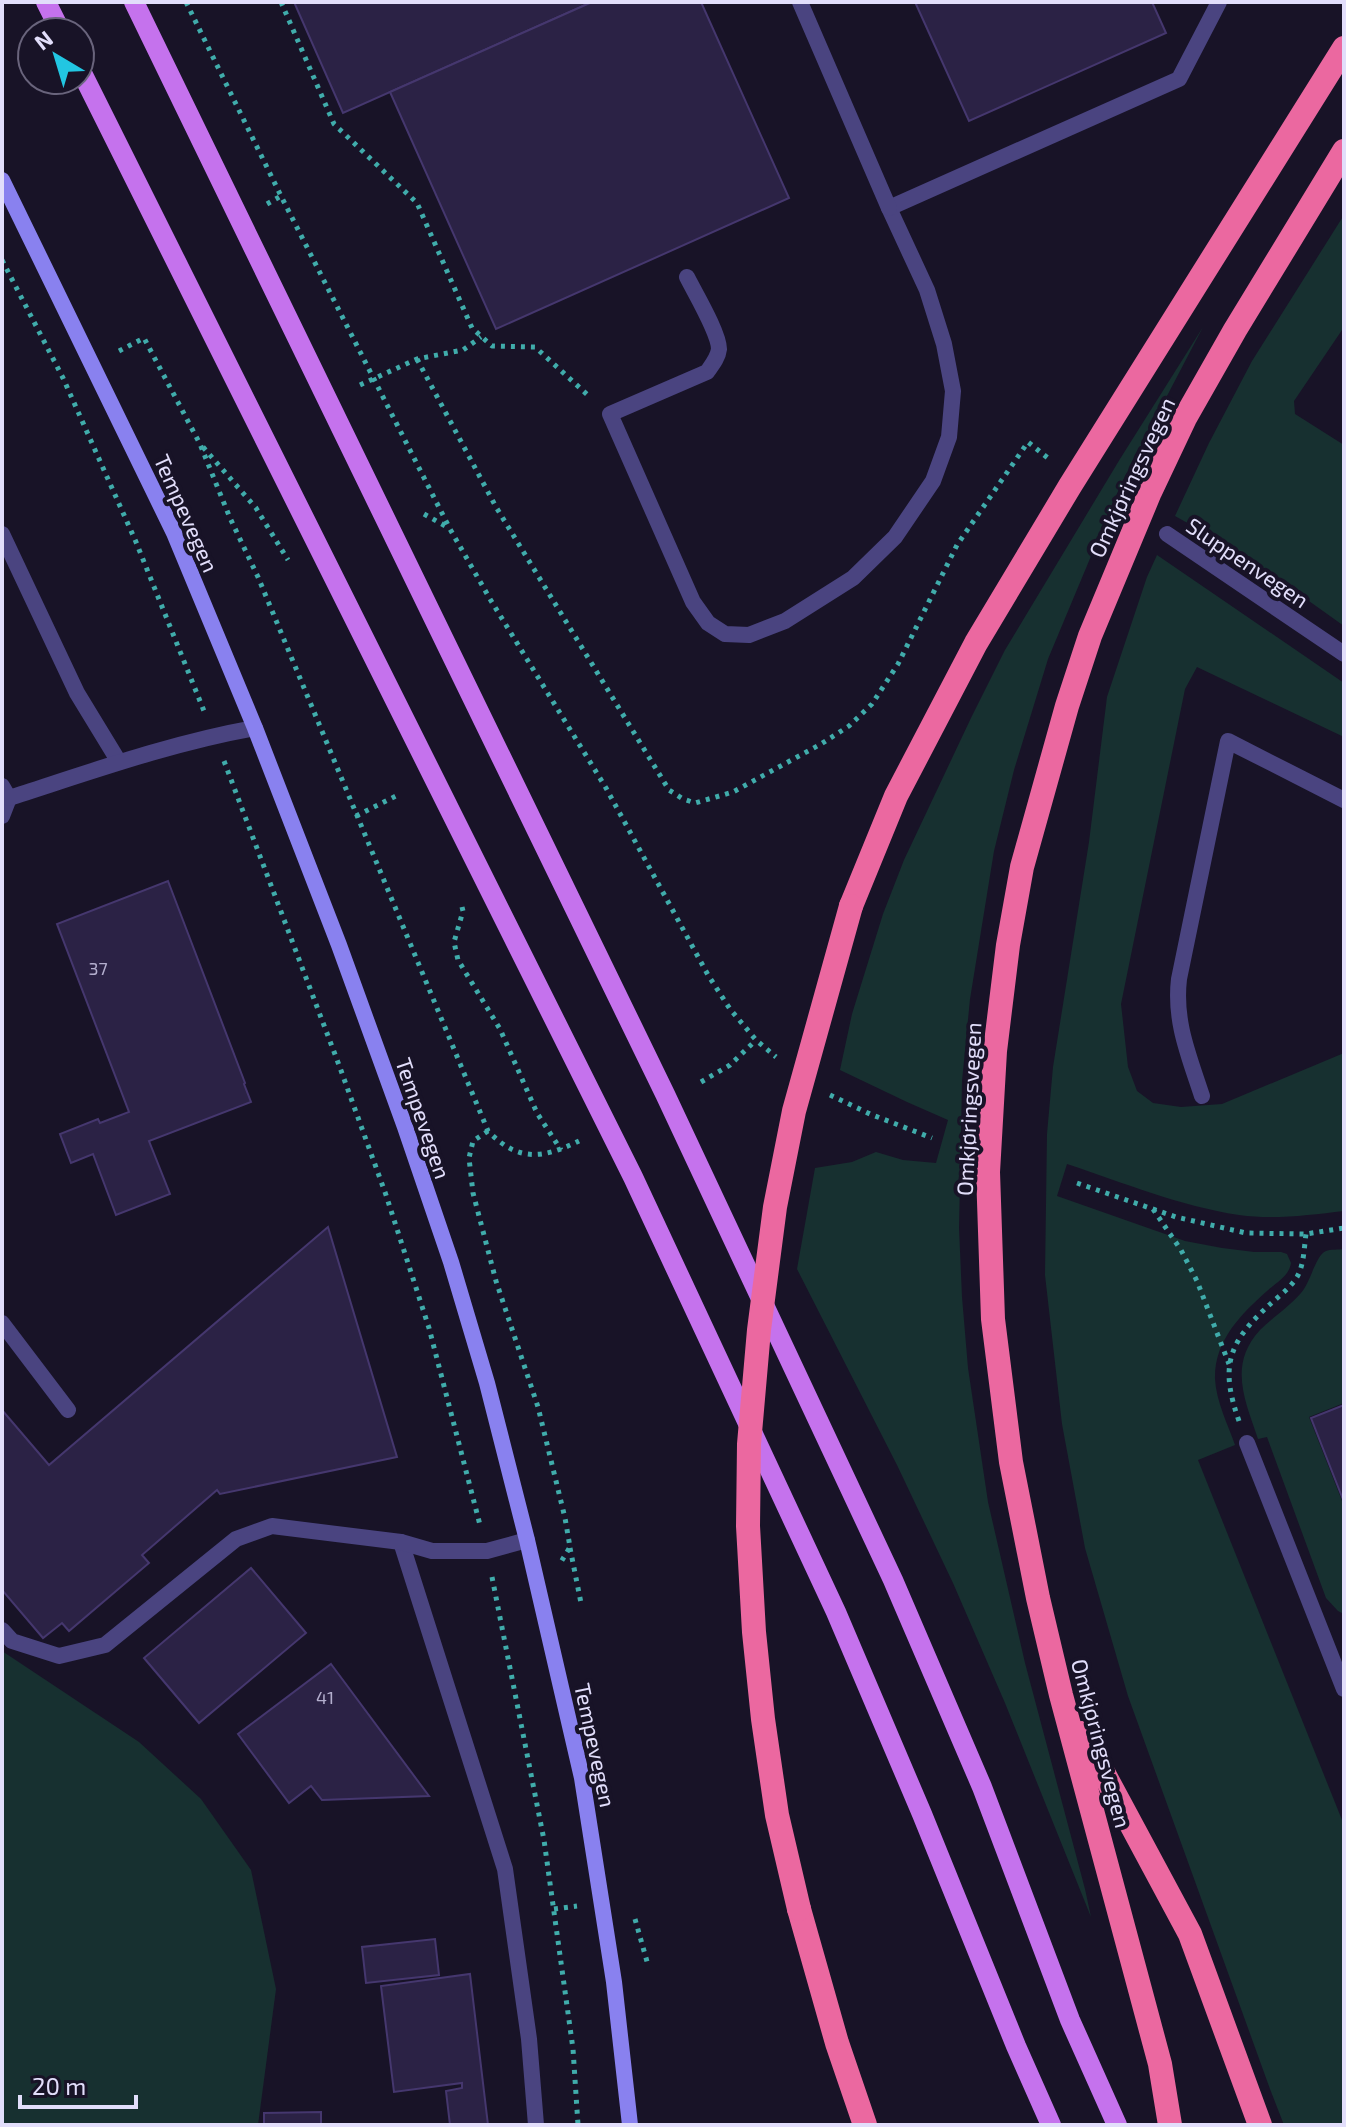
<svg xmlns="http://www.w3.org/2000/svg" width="1346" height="2127" viewBox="0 0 1346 2127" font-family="'Exo 2',sans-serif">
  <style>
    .green { fill: #173030 }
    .building { fill: #2b2245; stroke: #45376e; stroke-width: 2 }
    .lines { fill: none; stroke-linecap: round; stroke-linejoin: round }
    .path { stroke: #40acab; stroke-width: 5; stroke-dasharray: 4 6; stroke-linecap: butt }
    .lane { stroke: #4a4480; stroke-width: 16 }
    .street { stroke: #4a4480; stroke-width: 16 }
    .secondary { stroke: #8981ef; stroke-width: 16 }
    .primary { stroke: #c572ed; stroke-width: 20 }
    .highway { stroke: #eb68a0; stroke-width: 24 }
    .highway-bridge { stroke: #eb68a0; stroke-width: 24 }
    .labels { text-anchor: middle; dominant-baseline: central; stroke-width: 8; stroke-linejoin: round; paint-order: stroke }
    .number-label { font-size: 18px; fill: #b4afce }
    .street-label { font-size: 22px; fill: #e2defb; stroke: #181327 }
  </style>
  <rect width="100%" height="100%" fill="#181327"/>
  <g class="green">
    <path d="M1344,215v112l-50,74 1,13 49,31v181l-101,-72 -68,-38 34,-73 43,-82z"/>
    <path d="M1203,327l-81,155 -74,177 -34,111 -20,81 -24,148 -8,82 -3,147 3,69 6,71 20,134 37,161 60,226 6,28 -86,-214 -52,-120 -56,-118 -100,-196 18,-101 37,-6 24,-10 27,8 33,3 12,-43 -41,-18 -67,-32 12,-56 31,-100 21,-54 67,-142 34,-68 115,-191z"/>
    <path d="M1157,555l187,128v54l-147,-70 -12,22 -64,315 7,63 9,24 16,12 28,4 41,-3 122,-51v158c-35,4 -70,9 -105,4 -59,-9 -115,-32 -172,-51l-10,32 128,45 37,7 32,4h27l6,2 4,9c-2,13 -14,19 -24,28 -26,23 -53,50 -52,88 1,22 13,46 20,66l-37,15 146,365v300h-60l-14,-36 -142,-393 -43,-148 -23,-124 -17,-149 2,-141 6,-67 36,-225 18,-145 40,-120z"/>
    <path d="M1344,1249v154l-35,14 35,89v108l-6,-3 -12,-13 -59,-161 -9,2c-13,-39 -30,-74 2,-109 13,-13 29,-23 41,-37 10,-11 14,-37 25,-42 4,-2 13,-1 18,-2z"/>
    <path d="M2,1651l137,91 62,57 50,71 25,119 -18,136h-256z"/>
  </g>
  <g class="building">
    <path d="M294,2h298l-249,111z"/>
    <path d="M592,2h109l88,196 -293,131 -106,-237z"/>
    <path d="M915,2h237l14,31 -197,88z"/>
    <path d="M168,881l77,202 -1,1 7,18 -102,39 21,53 -54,21 -23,-61 -22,9 -11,-29 38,-15 2,4 29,-11 -72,-188z"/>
    <path d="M328,1227l69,230 -177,37 -3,-4 -75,65 7,8 -80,68 -7,-8 -19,15 -41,-48v-180l47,55z"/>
    <path d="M1344,1405v97l-33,-84z"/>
    <path d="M251,1568l55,65 -107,90 -55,-65z"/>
    <path d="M331,1664l98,132 -107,4 -11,-14 -22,17 -51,-69z"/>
    <path d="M435,1939l4,36 -73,8 -4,-36z"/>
    <path d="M470,1974l18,151h-38l-4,-34 16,-3v-5l-68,9 -13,-106z"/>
    <path d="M321,2112v13h-57v-12z"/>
  </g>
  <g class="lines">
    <g class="path">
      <path d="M186,2l95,194 169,333 40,70 116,189 102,187 22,34 26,31 20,17"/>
      <path d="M281,2l53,122 83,79 55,125 20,18 43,1 56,51"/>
      <path d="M267,204l14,-8"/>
      <path d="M2,260l61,118 73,164 68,169"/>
      <path d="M119,351l25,-13 56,106 30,74 28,59 230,554c30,31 54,28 91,10"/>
      <path d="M417,359l79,148 173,283 14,9 12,4 38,-11 88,-48 28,-18 23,-22 26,-40 59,-119 71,-103 21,17"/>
      <path d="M360,385l57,-26 46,-9 18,-13"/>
      <path d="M203,447l53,61 32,52"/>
      <path d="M424,514l25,14"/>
      <path d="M224,761l115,304 47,130 43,133 51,197"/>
      <path d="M356,816l42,-21"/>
      <path d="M462,907l1,4 -9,31 4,18 42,69 37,84 24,37"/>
      <path d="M701,1082l29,-17 26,-25"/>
      <path d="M830,1095l40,19 62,24"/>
      <path d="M488,1131l-15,10 -4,17 4,35 23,88 42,126 27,111 5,29 -9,15"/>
      <path d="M1077,1183l99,34 70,16 60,1 38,-6"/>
      <path d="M1153,1209l28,41 16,31 32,83"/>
      <path d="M1239,1421c-18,-51 -13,-76 27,-113 10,-10 23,-18 31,-31 7,-12 7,-29 9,-43"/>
      <path d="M570,1548l11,55"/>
      <path d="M492,1577l52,263 29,209 5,76"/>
      <path d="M554,1909l23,-3"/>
      <path d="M635,1919l13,46"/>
    </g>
    <g class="lane">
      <path d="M687,277c8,16 32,56 32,72 -1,9 -7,16 -12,23l-97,42 83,188 15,21 17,11 24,1 36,-14 68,-43 42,-41 38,-56 16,-44 4,-46 -9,-47 -17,-54 -38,-82 290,-129 40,-77"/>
      <path d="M2,534l75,159 42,69"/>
      <path d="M2,786l7,12 -7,18"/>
      <path d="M9,798c81,-26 162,-55 246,-70"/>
      <path d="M1202,1096c-13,-40 -28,-74 -23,-117l49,-238 116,59"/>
      <path d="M2,1323l66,87"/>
      <path d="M1247,1443l97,246"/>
      <path d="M401,1542l104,327 24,170 7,86"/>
      <path d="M2,1630l10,11 47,15 46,-11 131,-106 36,-13 129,16 31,9h55l40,-11"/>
    </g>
    <g class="street">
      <path d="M800,2l89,206"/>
      <path d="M1167,534l177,120"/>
    </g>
    <path class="secondary" d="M2,180l172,353 81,195 84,217 66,182 46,135 36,121 40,157 55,238 32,204 16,143"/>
    <g class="primary">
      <path d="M46,2l15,30"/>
      <path d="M134,2l531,1092 228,486 89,207 88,233 47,105"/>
      <path d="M80,69l553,1108 203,435 86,202 94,232 35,79"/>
    </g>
    <g class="highway">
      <path d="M851,906l45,-110 80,-153 94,-157 274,-438"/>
      <path d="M1082,1733l108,201 70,191"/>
      <path d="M799,1909l38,134 28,82"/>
      <path d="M1170,2125l-10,-61 -99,-369 -23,-97 -27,-136 -18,-143 -5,-147 7,-121 13,-106 14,-78 45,-161 23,-70 60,-144 35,-74 50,-88 109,-179"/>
    </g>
    <path class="highway-bridge" d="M799,1909l-22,-94 -14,-96 -9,-87 -6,-106 1,-82 10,-114 16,-123 19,-96 57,-205"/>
  </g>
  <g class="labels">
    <g class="number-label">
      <text x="98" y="968">37</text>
      <text x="325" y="1697">41</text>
    </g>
    <g class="street-label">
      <text transform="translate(1131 477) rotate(-65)">Omkjøringsvegen</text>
      <text transform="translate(187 513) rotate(66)">Tempevegen</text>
      <text transform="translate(1248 562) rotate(34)">Sluppenvegen</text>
      <text transform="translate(968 1109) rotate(-87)">Omkjøringsvegen</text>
      <text transform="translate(424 1118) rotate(71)">Tempevegen</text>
      <text transform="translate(1102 1743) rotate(75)">Omkjøringsvegen</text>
      <text transform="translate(596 1745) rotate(78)">Tempevegen</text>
    </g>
  </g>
  <rect width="1346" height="2127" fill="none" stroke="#e2defb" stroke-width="8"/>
  <g transform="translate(56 56) rotate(322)"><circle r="38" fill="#181327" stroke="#69647c" stroke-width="2"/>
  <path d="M0-6L14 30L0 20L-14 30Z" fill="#22c6e2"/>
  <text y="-12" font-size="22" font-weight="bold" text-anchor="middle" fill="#e2defb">N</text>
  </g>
  <path d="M20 2095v12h116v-12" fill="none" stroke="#e2defb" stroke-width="4"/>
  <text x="32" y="2095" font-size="24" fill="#e2defb" stroke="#181327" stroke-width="6" paint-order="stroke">20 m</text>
</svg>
